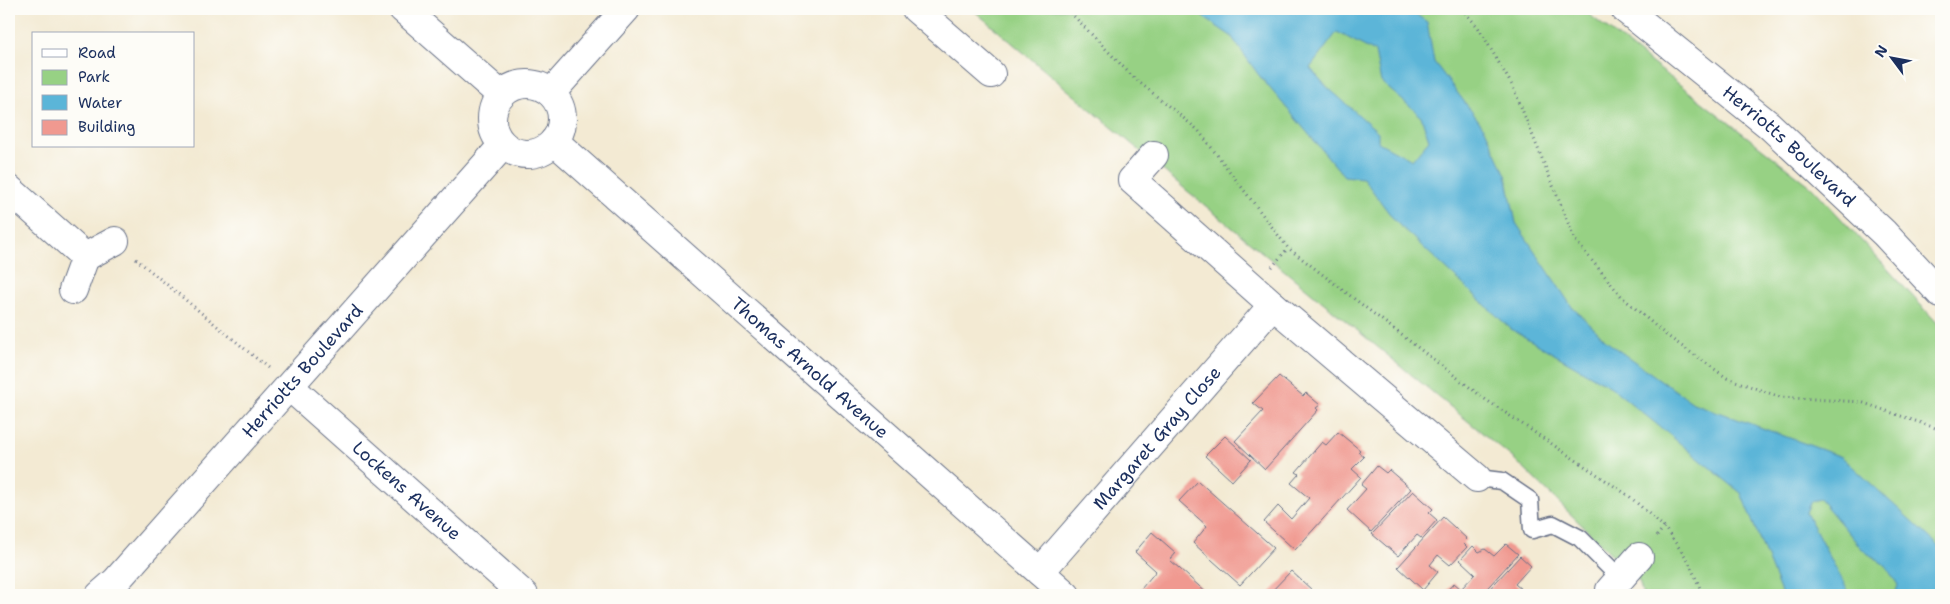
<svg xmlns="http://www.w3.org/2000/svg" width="1950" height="604" viewBox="0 0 1950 604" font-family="'Shantell Sans',sans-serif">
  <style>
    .green { fill: #97d184; stroke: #598071 }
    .water { fill: #5bb5d8; stroke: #3b729b; fill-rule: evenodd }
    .building { fill: #f09990 }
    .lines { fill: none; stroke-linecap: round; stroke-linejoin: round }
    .service-casing { stroke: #677087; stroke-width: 19 }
    .minor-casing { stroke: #677087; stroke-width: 30 }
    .path { stroke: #677087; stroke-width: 3; stroke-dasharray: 1 4; stroke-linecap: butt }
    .service { stroke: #fff; stroke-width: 16 }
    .minor { stroke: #fff; stroke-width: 28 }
    .labels { text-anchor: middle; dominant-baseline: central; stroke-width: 4.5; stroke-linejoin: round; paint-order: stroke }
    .street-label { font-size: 18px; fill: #1b2f5e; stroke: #fdfcf7 }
  </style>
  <rect width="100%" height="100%" fill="#fdfcf7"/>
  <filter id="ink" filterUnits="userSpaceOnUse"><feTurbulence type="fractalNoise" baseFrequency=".02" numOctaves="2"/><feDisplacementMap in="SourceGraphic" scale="10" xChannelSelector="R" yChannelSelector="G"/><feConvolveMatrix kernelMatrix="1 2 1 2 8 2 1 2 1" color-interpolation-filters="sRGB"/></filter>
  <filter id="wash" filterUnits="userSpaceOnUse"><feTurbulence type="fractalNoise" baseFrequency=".0096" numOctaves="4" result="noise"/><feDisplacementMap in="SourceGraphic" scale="20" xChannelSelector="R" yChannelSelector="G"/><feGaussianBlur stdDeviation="1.12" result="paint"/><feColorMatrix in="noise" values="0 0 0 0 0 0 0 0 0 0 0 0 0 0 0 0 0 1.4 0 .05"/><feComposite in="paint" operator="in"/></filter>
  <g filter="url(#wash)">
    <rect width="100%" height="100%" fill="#f3ead3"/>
    <path class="green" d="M972,9h610l230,178 129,140v268h-298l-4,-14 -125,-122 -329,-270z"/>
    <path class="water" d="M1191,9h217l19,13 7,40 51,67 21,46 10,48 56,84 39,38 82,58 149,54 99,91v47h-46l3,-10 -13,-20 -21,-14 -44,-52 -9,2 -5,11 44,83h-68l-41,-102 -130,-106 -100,-58 -116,-108 -32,-43 -19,-2 -86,-102 -27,-38zM1337,32l38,20 6,30 40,34 8,24 -17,20 -34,-18v-10l-52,-46 -16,-18z"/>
    <g id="blocks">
      <g class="building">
        <path d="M1279,376l24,20 3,-3 14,12 -4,3 2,2 -53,59 -30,-28 28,-30 -10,-8z"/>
        <path d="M1338,432l22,18 -2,2 6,5 -12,12 9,8 -66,73 -31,-28 14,-16 13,13 18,-21 -18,-15 8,-9 -3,-2 26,-30 4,3z"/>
        <path d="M1225,436l26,24 -19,21 -27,-25z"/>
        <path d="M1377,466l9,7 3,-3 22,19 -40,43 -24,-22 19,-21 -5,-4z"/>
        <path d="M1198,481l76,67 -34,37 -47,-42 14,-17 -28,-25z"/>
        <path d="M1413,491l20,18 -4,4 8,7 -16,18 -4,-3 -19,21 -26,-22z"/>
        <path d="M1443,517l24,22 -4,4 4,4 -17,18 -12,-10 -8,10 8,7 -15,18 -25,-23z"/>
        <path d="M1152,532l24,21 -6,7 39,35h-73l20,-24 -21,-19z"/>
        <path d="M1506,544l12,10 -37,41h-38l11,-12 7,6 14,-15 -15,-14 13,-14 6,6 6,-3 9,7z"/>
        <path d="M1520,556l11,10 -16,18 13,11h-44z"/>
        <path d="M1291,571l21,19 -5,5h-39z"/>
      </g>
    </g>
  </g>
  <g filter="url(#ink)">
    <use href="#blocks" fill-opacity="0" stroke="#677087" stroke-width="1"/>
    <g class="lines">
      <defs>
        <path id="service" d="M1477,478l25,3 28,19 2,30 21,-6 27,14 40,40"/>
        <g id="minor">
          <path d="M403,9l98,86"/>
          <path d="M916,9l75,65"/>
          <path id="s1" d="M1625,9l144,116 115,108 57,61"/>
          <circle cx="527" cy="119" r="35"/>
          <path d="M551,93l75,-84"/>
          <path id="s2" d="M554,141l512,454"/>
          <path d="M1154,155l-22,25 141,125 204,173"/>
          <path d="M9,189l76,68 30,-16"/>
          <path d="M73,290l12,-33"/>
          <path id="s3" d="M290,387l234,208"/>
          <path id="s4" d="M1040,572l233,-267"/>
          <path id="s5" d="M100,595l16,-14 387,-436"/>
          <path d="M1611,595l-1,-5 29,-33"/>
        </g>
      </defs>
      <use href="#service" class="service-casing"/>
      <use href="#minor" class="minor-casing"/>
      <g class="path">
        <path d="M1067,9l66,68 65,53 90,118 197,151 144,97 35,31 24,33 15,35"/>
        <path d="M1462,9l16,18 35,60 62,153 47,57 44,38 61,43 53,19 81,5 80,28"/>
        <path d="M136,259l132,109"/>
        <path d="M1272,267l16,-19"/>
        <path d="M1657,536l7,-9"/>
      </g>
      <use href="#service" class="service"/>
      <use href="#minor" class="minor"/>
    </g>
  </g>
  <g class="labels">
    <g class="street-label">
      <text stroke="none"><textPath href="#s1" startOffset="214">Herriotts Boulevard</textPath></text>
      <text stroke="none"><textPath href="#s2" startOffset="342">Thomas Arnold Avenue</textPath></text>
      <text stroke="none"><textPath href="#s5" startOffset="302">Herriotts Boulevard</textPath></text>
      <text stroke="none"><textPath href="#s4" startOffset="178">Margaret Gray Close</textPath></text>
      <text stroke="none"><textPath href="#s3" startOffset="156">Lockens Avenue</textPath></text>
    </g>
  </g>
  <rect width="1950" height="604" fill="none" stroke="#fdfcf7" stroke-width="30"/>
  <rect x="32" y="32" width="162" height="115" fill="#fdfcf7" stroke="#a3aaba"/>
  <rect x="42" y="49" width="25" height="8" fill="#ffffff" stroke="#a3aaba"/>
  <text x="78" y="58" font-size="15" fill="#1b2f5e">Road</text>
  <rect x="42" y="70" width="25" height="15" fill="#97d184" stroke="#a3aaba"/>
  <text x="78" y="82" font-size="15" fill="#1b2f5e">Park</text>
  <rect x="42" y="95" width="25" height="15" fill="#5bb5d8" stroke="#a3aaba"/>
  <text x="78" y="108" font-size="15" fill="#1b2f5e">Water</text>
  <rect x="42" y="120" width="25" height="15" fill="#f09990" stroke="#a3aaba"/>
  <text x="78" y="132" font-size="15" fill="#1b2f5e">Building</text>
  <g transform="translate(1892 58) rotate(302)" stroke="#fdfcf7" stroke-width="4" paint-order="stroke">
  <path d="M0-4L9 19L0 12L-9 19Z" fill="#1b2f5e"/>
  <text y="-8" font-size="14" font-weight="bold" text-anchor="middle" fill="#1b2f5e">N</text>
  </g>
</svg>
